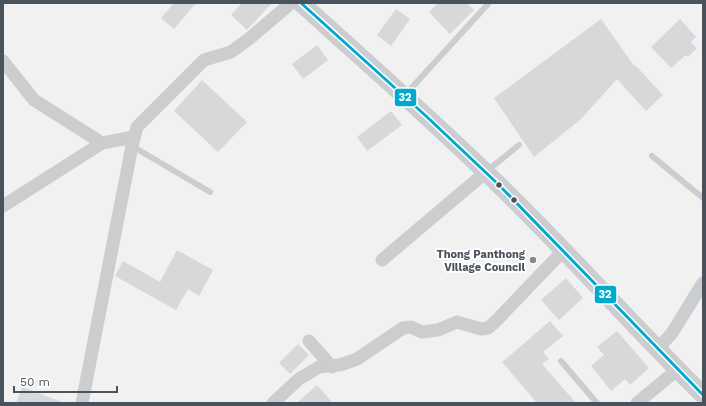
<svg xmlns="http://www.w3.org/2000/svg" width="706" height="406" viewBox="0 0 706 406" font-family="'Work Sans',sans-serif">
  <style>
    .building { fill: #d7d8da }
    .lines { fill: none; stroke-linecap: round; stroke-linejoin: round }
    .lane { stroke: #cbcdcf; stroke-width: 6 }
    .street { stroke: #cbcdcf; stroke-width: 13 }
    .secondary { stroke: #cccdd0; stroke-width: 18 }
    .bus-1-casing { stroke: #fff; stroke-width: 6 }
    .bus-1 { stroke: #00a9ce; stroke-width: 3 }
    .bus-dot { fill: #4a525c; stroke: #fff; stroke-width: 1.5 }
    .poi-dot { fill: #848a90; stroke: #fff; stroke-width: 1.5 }
    .labels { text-anchor: middle; dominant-baseline: central; stroke-width: 4; stroke-linejoin: round; paint-order: stroke }
    .poi-label { font-size: 11px; font-weight: bold; fill: #4a525c; stroke: #fff; text-anchor: end }
    .line-badge { stroke: #fff; stroke-width: 1.5 }
    .badge-label { font-size: 11px; text-anchor: middle; font-weight: bold; fill: #fff }
  </style>
  <rect width="100%" height="100%" fill="#f1f1f1"/>
  <g class="building">
    <path d="M174,3h22l-22,26 -13,-11z"/>
    <path d="M242,3h30l-25,27 -16,-15z"/>
    <path d="M438,3h29l7,7 -24,24 -21,-22z"/>
    <path d="M396,9l14,10 -19,27 -14,-11z"/>
    <path d="M601,19l33,47 1,-1 28,30 -17,16 -29,-32 -36,40 -47,38 -40,-59z"/>
    <path d="M680,19l16,18 -5,5 6,6 -9,9 -2,-2 -15,13 -20,-21z"/>
    <path d="M317,45l11,15 -25,19 -11,-15z"/>
    <path d="M202,80l45,42 -29,30 -44,-41z"/>
    <path d="M391,111l11,14 -35,26 -10,-14z"/>
    <path d="M177,250l36,20 -14,26 -11,-7 -12,21 -61,-34 8,-15 37,21z"/>
    <path d="M566,278l17,20 -24,22 -18,-20z"/>
    <path d="M550,321l13,15 -20,16 6,7 -7,5 34,39h-39l-35,-41z"/>
    <path d="M617,331l32,37 -19,17 -5,-6 -14,12 -20,-25 13,-11 -7,-8z"/>
    <path d="M298,344l11,11 -19,19 -11,-11z"/>
    <path d="M317,385l16,18h-36z"/>
    <path d="M22,387l40,15v1h-46z"/>
  </g>
  <g class="lines">
    <g class="lane">
      <path d="M405,95l83,-91"/>
      <path d="M132,146l78,46"/>
      <path d="M652,156l51,42"/>
      <path d="M487,171l32,-26"/>
      <path d="M561,361l36,42"/>
    </g>
    <g class="street">
      <path d="M3,61l31,39 68,43"/>
      <path d="M3,206l99,-63 32,-6"/>
      <path d="M382,260l104,-88"/>
      <path d="M309,341l23,26"/>
      <path d="M657,350l15,-17 31,-50"/>
      <path d="M82,403l50,-257 5,-19 67,-67 27,-8 19,-14 41,-35"/>
      <path d="M273,403l26,-24 20,-12 21,-2 17,-6 46,-31 8,-1 11,5 16,-2 19,-8 24,7 7,-1 8,-7 68,-71"/>
      <path d="M637,403l40,-33"/>
    </g>
    <path class="secondary" d="M301,3c66,60 134,119 198,182 70,68 135,142 204,210"/>
    <defs>
      <path id="bus-1" d="M301,3l125,113 73,69 204,210"/>
    </defs>
    <use href="#bus-1" class="bus-1-casing"/>
    <use href="#bus-1" class="bus-1"/>
  </g>
  <g class="bus-dot">
    <circle cx="499" cy="185" r="3.5"/>
    <circle cx="514" cy="200" r="3.5"/>
  </g>
  <circle class="poi-dot" cx="533" cy="260" r="4"/>
  <g class="labels">
    <g class="poi-label">
      <text x="525" y="254">Thong Panthong<tspan x="525" dy="13">Village Council</tspan></text>
    </g>
  </g>
  <g class="line-badge">
    <rect x="394" y="88" width="23" height="19" rx="4" fill="#00a9ce"/>
    <rect x="594" y="285" width="23" height="19" rx="4" fill="#00a9ce"/>
  </g>
  <g class="badge-label">
    <text x="405" y="101">32</text>
    <text x="605" y="298">32</text>
  </g>
  <rect width="706" height="406" fill="none" stroke="#4a525c" stroke-width="8"/>
  <path d="M14 386v6h103v-6" fill="none" stroke="#4a525c" stroke-width="2"/>
  <text x="20" y="386" font-size="12" fill="#4a525c" stroke="#ffffff" stroke-width="3" paint-order="stroke">50 m</text>
</svg>
